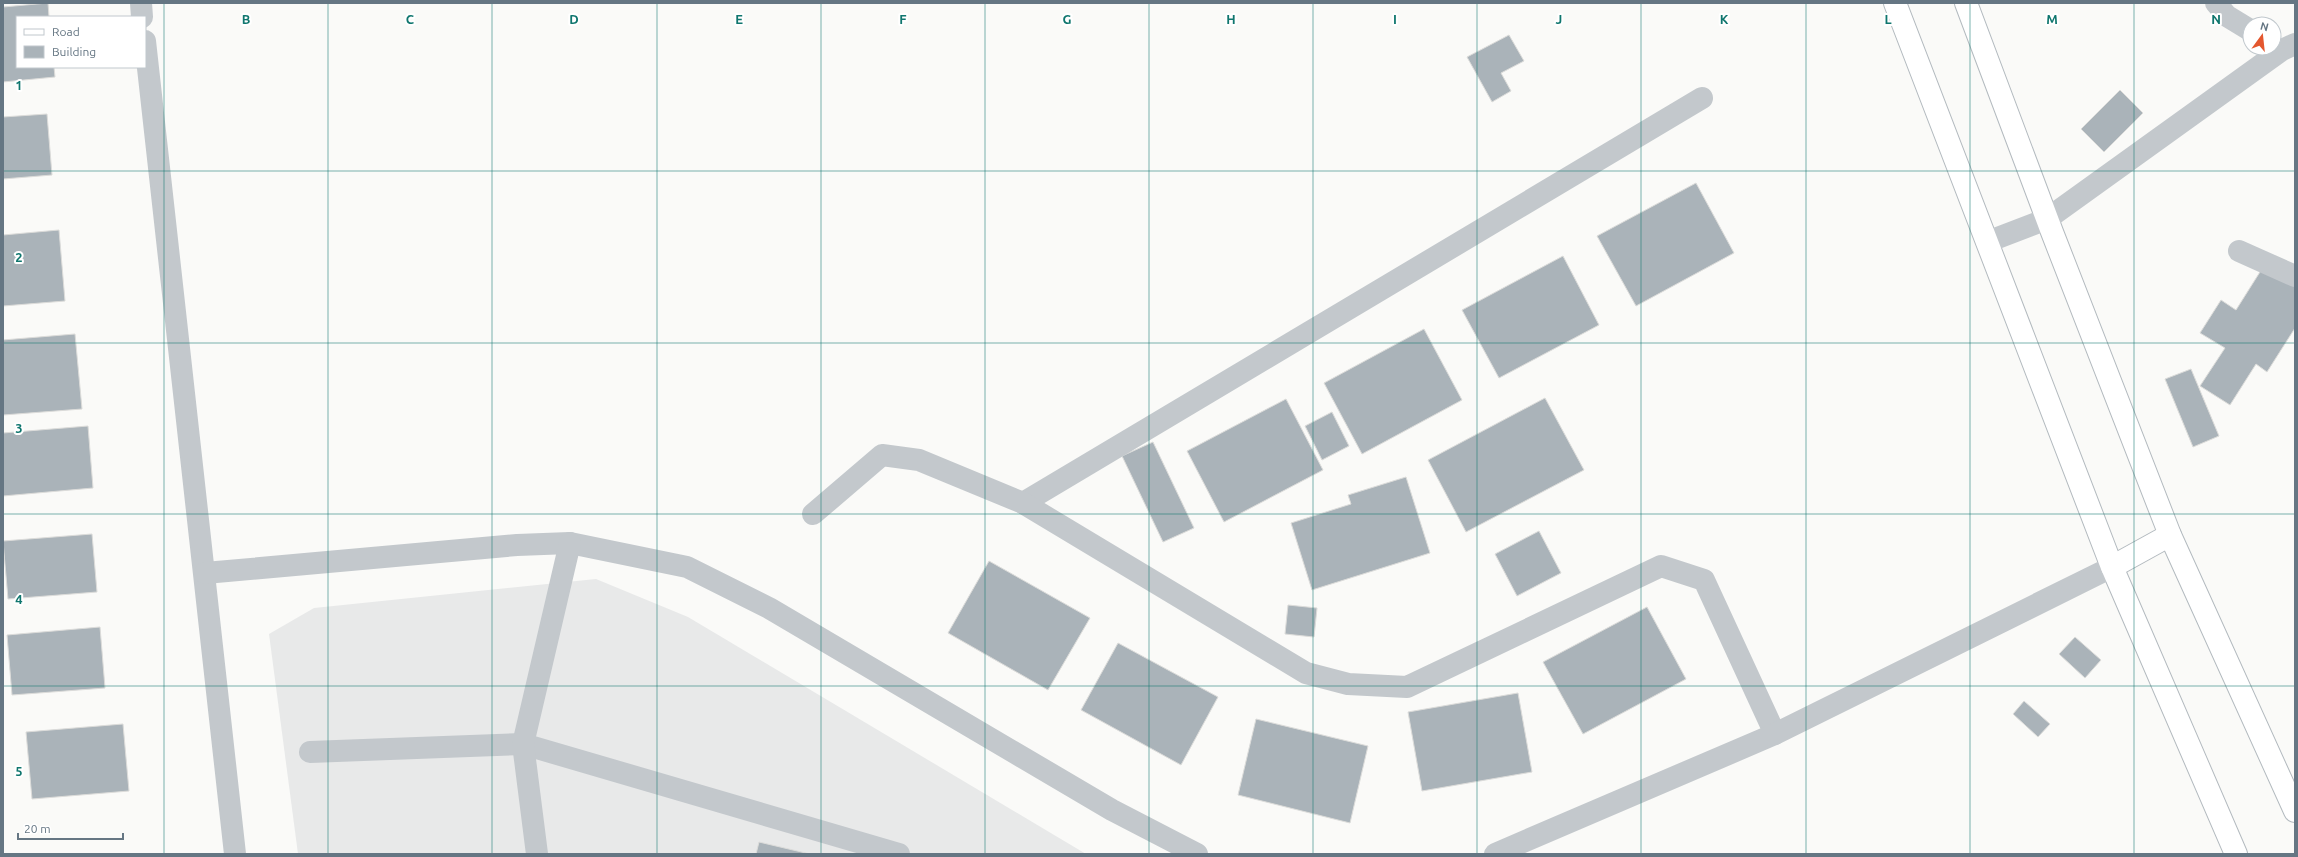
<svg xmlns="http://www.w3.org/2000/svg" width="2298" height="857" viewBox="0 0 2298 857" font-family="Ubuntu,sans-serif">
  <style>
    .built { fill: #e8e9e9 }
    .building { fill: #aab3b9; stroke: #dcdcda }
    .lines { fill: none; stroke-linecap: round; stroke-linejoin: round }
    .secondary-casing { stroke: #b3babf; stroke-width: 24 }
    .street { stroke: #c3c8cc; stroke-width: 22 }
    .secondary { stroke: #fff; stroke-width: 22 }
    .grid { fill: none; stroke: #0f766e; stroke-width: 1; stroke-opacity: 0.55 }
    .grid-label { font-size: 13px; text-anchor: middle; font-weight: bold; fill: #0f766e; stroke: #fff; stroke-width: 4; stroke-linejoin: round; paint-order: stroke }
  </style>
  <rect width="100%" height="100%" fill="#fafaf8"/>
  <path class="built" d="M596,579l92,38 398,237h-788l-29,-220 45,-26z"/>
  <g class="building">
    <path d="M48,3l1,14h-32v50h37l1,10 -52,5v-75z"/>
    <path d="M1509,35l15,26 -23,12 10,18 -19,11 -25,-45z"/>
    <path d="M2120,90l23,23 -39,39 -23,-23z"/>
    <path d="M47,114l5,61 -49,4v-62z"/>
    <path d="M1696,183l38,70 -98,53 -39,-70z"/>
    <path d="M59,230l6,71 -62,5v-71z"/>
    <path d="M1563,256l36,69 -100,53 -37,-68z"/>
    <path d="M2265,264l30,18v46l-28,44 -11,-8 -26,41 -30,-19 25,-38 -25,-15 21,-33 15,10z"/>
    <path d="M1424,329l38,71 -100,54 -38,-71z"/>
    <path d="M75,334l7,75 -79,6v-75z"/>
    <path d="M2191,369l28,67 -26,11 -28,-68z"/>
    <path d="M1545,398l39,72 -118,62 -38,-72z"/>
    <path d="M1286,399l37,71 -99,52 -37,-71z"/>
    <path d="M1332,412l17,34 -27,14 -17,-34z"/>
    <path d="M88,426l5,62 -90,8v-63z"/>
    <path d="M1153,442l41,86 -31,14 -41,-86z"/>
    <path d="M1406,477l24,76 -118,37 -21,-67 60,-19 -3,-9z"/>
    <path d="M1539,531l22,42 -44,23 -22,-42z"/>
    <path d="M92,534l5,58 -89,7 -5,-58z"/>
    <path d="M989,561l101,57 -42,72 -100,-57z"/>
    <path d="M1288,605l29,3 -3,29 -29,-3z"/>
    <path d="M1647,607l39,72 -103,55 -40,-72z"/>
    <path d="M100,627l5,61 -93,7 -5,-60z"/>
    <path d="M2075,637l26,23 -16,18 -26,-24z"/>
    <path d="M1118,643l100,54 -37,68 -100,-55z"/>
    <path d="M1518,693l14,79 -110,19 -14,-79z"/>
    <path d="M2024,701l26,23 -12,13 -25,-23z"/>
    <path d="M1256,719l112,27 -18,77 -112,-28z"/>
    <path d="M123,724l6,67 -97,8 -6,-67z"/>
    <path d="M759,842l51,12h-54z"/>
  </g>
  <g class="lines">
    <defs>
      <g id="secondary">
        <path d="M1895,3l217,564 124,287"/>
        <path d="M1966,3l86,229 118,303 125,276"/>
        <path d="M2112,567l58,-32"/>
      </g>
    </defs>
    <use href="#secondary" class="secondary-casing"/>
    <g class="street">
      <path d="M141,3l1,14"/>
      <path d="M2216,3l11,13 23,14"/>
      <path d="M145,41l90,813"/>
      <path d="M1987,242l60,-23 235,-169 13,-6"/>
      <path d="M2239,251l56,25"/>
      <path d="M1023,503l679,-405"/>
      <path d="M813,514l69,-59 37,5 104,43 283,170 42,11 59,3 254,-121 43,14 71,154"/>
      <path d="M205,573l312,-28 53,-2 117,24 82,41 343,202 85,44"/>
      <path d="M310,752l213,-8 376,110"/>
      <path d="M537,854l-14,-110 47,-201"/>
      <path d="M1495,854l280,-120 337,-167"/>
    </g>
    <use href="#secondary" class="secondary"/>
  </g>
  <path class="grid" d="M164,3v851M328,3v851M492,3v851M657,3v851M821,3v851M985,3v851M1149,3v851M1313,3v851M1477,3v851M1641,3v851M1806,3v851M1970,3v851M2134,3v851M3,171h2292M3,343h2292M3,514h2292M3,686h2292"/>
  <g class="grid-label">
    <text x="246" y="24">B</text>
    <text x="410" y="24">C</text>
    <text x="574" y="24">D</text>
    <text x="739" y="24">E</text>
    <text x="903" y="24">F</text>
    <text x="1067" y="24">G</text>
    <text x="1231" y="24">H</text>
    <text x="1395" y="24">I</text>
    <text x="1559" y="24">J</text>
    <text x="1724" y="24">K</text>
    <text x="1888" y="24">L</text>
    <text x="2052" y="24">M</text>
    <text x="2216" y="24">N</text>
    <text x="19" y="90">1</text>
    <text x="19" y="262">2</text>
    <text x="19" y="433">3</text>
    <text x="19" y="604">4</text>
    <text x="19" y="776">5</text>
  </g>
  <rect width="2298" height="857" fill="none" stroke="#657683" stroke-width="8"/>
  <rect x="16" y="16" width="130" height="52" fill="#ffffff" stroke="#c1c8cd"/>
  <rect x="24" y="29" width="20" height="6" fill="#ffffff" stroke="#c1c8cd"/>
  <text x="52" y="36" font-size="12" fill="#657683">Road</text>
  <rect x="24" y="46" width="20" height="12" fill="#aab3b9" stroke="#c1c8cd"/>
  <text x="52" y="56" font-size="12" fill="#657683">Building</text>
  <g transform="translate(2262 36) rotate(15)"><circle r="19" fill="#ffffff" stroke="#c1c8cd"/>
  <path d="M0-3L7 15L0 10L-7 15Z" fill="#e4572e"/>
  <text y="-6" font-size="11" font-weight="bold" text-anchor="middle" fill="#657683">N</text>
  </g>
  <path d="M18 833v6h105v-6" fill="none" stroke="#657683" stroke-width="2"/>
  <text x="24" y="833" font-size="12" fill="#657683" stroke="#ffffff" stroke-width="3" paint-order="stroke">20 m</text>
</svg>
